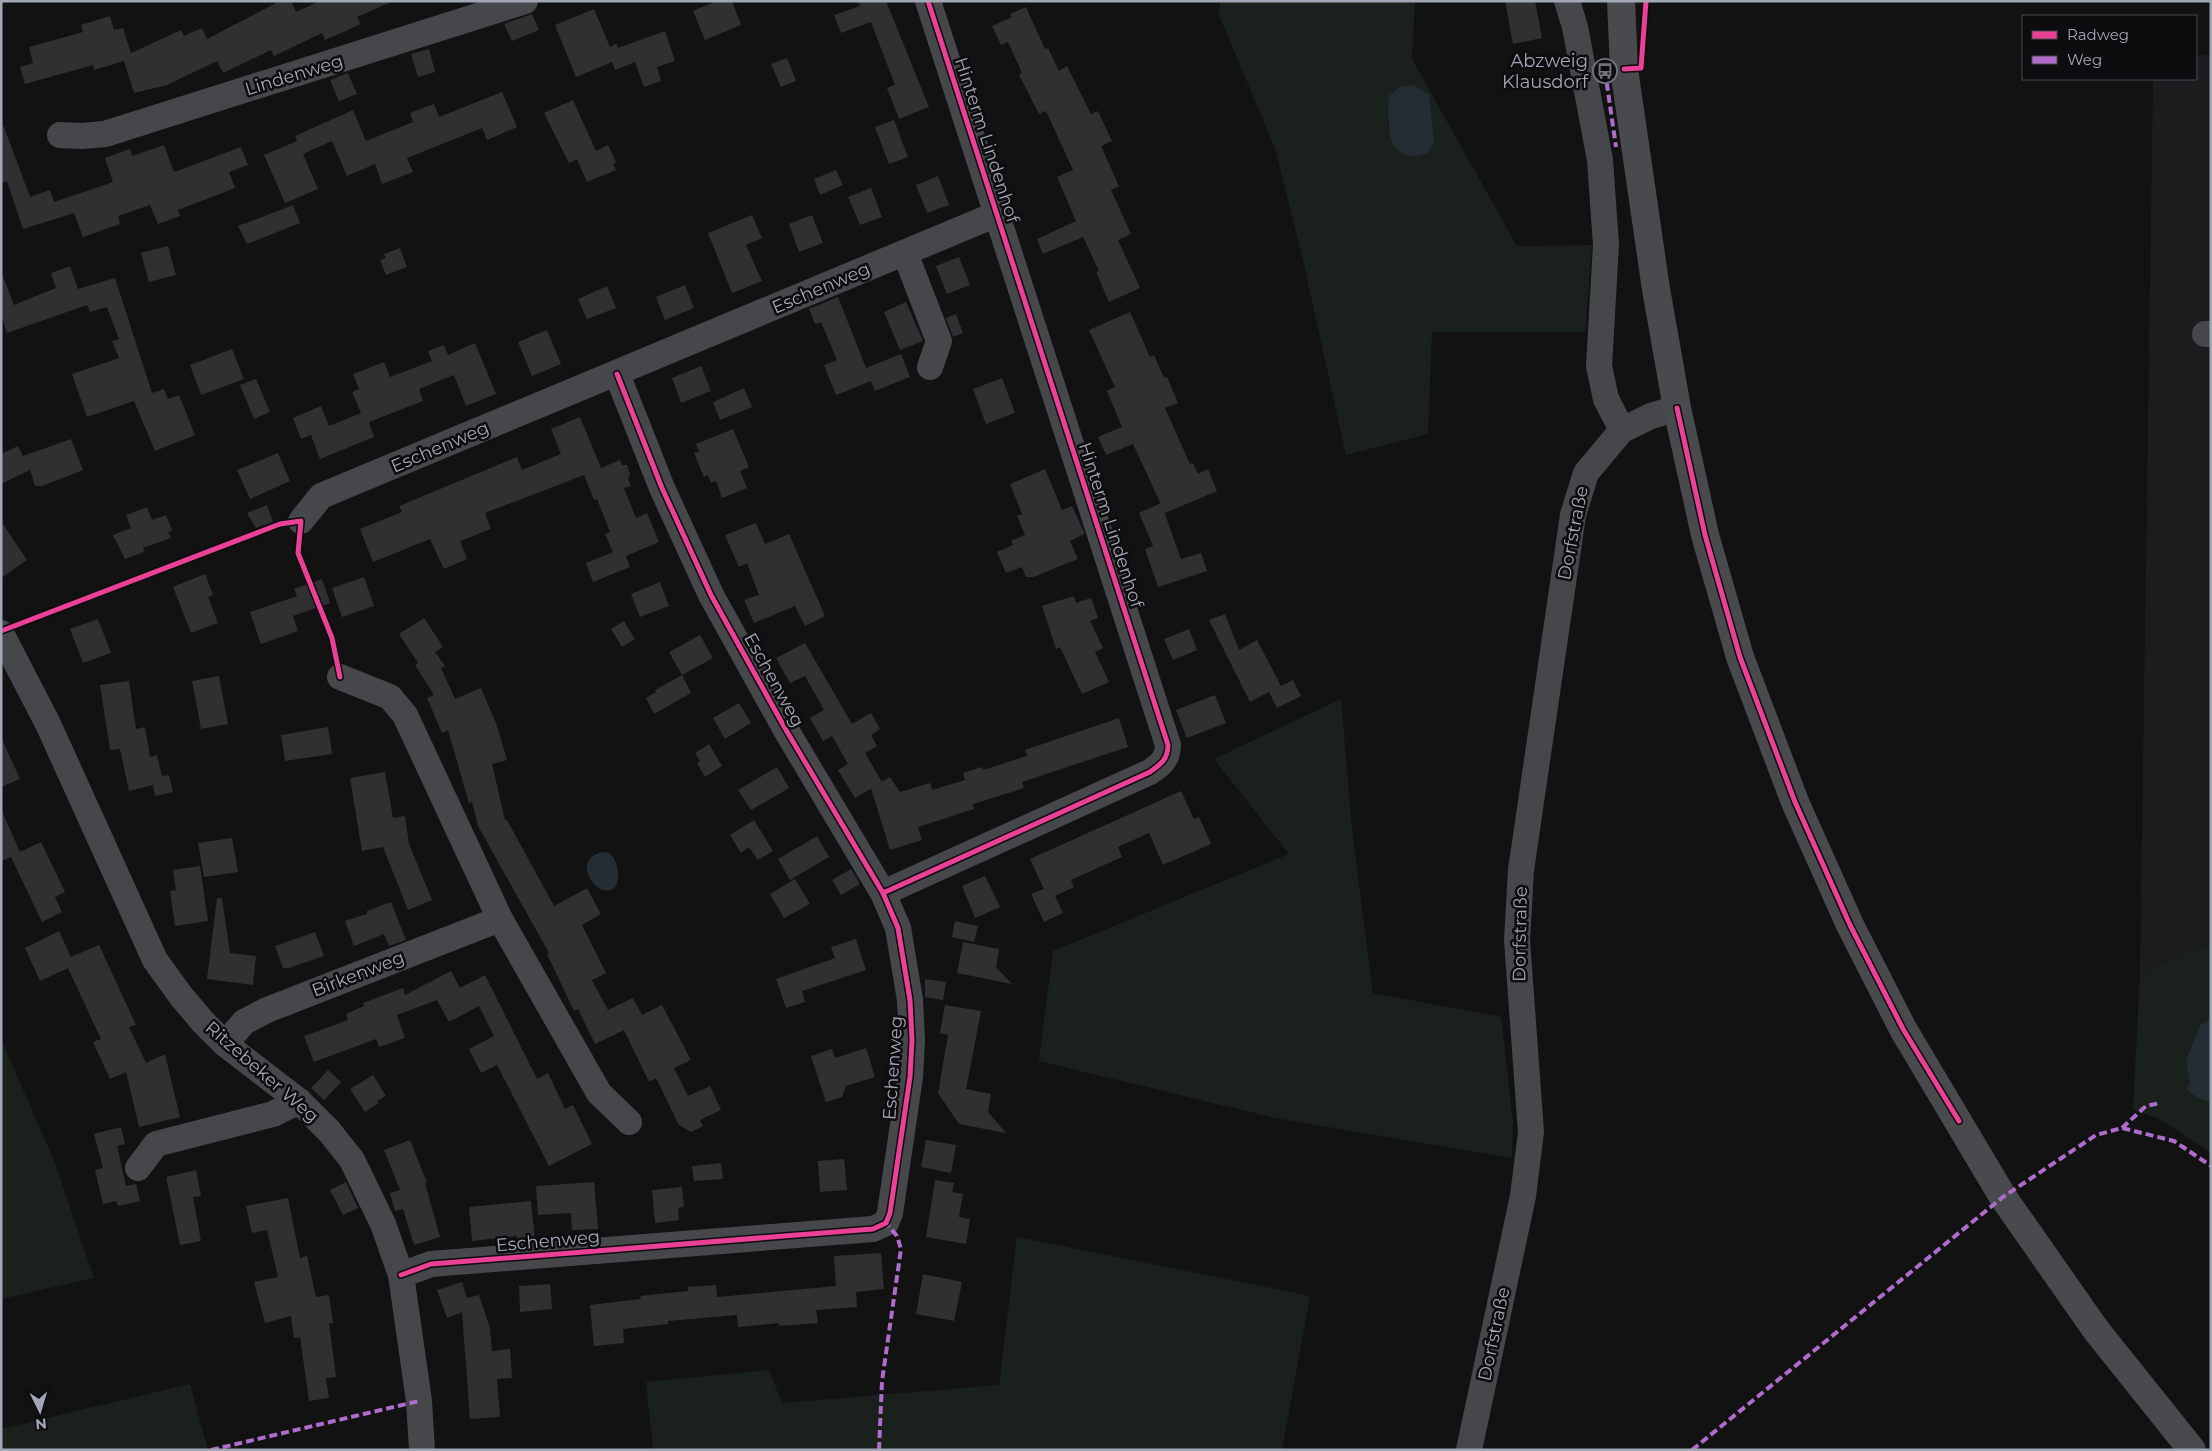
<svg xmlns="http://www.w3.org/2000/svg" width="2212" height="1451" viewBox="0 0 2212 1451" font-family="Montserrat,sans-serif">
  <style>
    .built { fill: #1c1c1e }
    .green { fill: #1a211c; fill-rule: evenodd }
    .water { fill: #252d34 }
    .building { fill: #303032 }
    .lines { fill: none; stroke-linecap: round; stroke-linejoin: round }
    .minor { stroke: #46474b; stroke-width: 26 }
    .major { stroke: #494a4d; stroke-width: 28 }
    .quiet { stroke: #b06ccc; stroke-width: 4; stroke-dasharray: 8 4; stroke-linecap: butt }
    .cycleway-casing { stroke: #0d0c0e; stroke-width: 8 }
    .cycleway { stroke: #ea4096; stroke-width: 5 }
    .labels { text-anchor: middle; dominant-baseline: central; stroke-width: 5; stroke-linejoin: round; paint-order: stroke }
    .poi-label { font-size: 18px; fill: #a2a7b5; stroke: #0d0c0e; text-anchor: end }
    .street-label { font-size: 18px; fill: #a2a7b5; stroke: #0d0c0e }
  </style>
  <rect width="100%" height="100%" fill="#121212"/>
  <path class="built" d="M2211,54v889l-71,30 13,-894h43v-24z"/>
  <g class="green">
    <path d="M1220,1h195l-3,58 105,187 75,-1 -7,87h-153l-4,102 -82,21 -43,-195 -28,-112 -56,-133zM1401,86l-13,44 2,-34z"/>
    <path d="M1341,699l11,131 21,163 128,24 12,105 -1,36 -237,-40 -236,-57 14,-110 236,-97 -75,-95z"/>
    <path d="M2211,943v75l-11,7 -14,35 4,24 8,14 13,4v51l-51,-34 -27,-9 7,-137z"/>
    <path d="M1,1039l54,124 39,115 -93,21z"/>
    <path d="M1017,1237l293,59 -28,154h-629l-7,-68 123,-12 13,33 217,-18z"/>
    <path d="M190,1384l18,66h-207v-21z"/>
  </g>
  <g class="water">
    <path d="M1414,85l15,10 5,47 -7,11c-4,1 -11,4 -15,3 -29,-3 -23,-41 -23,-60l12,-10z"/>
    <path d="M606,852c2,1 5,2 6,4 6,6 9,27 2,32 -17,14 -47,-33 -8,-36z"/>
    <path d="M2211,1018v84l-13,-4 -12,-9 4,-5 -4,-24 14,-35z"/>
  </g>
  <g class="building">
    <path d="M280,1h11l5,11 24,-11h73l-36,16 4,7 -36,16 -3,-7 -48,23 -3,-6 -48,23 -6,-12 -50,24 -33,8 -10,-32 -30,9 -1,-5 -68,19 -5,-17 13,-4 -4,-16 54,-15 -2,-7 29,-9 4,14 9,-2 8,25 50,-23 3,6 18,-8 5,11z"/>
    <path d="M717,1h15l9,24 -36,15 -12,-29z"/>
    <path d="M858,1h28l43,106 -30,12 -12,-31 8,-3 -24,-63 -30,11 -7,-18 26,-9z"/>
    <path d="M1505,1h30l7,37 -29,6z"/>
    <path d="M1026,7l19,42 3,-1 11,23 8,-5 24,48 7,-3 14,30 -11,5 18,40 -8,4 20,44 -13,6 22,48 -31,14 -13,-30 3,-1 -16,-34 -40,17 -6,-15 39,-18 -19,-44 16,-7 -27,-59 -7,3 -20,-39 3,-2 -14,-31 -7,3 -9,-19 20,-9 -2,-3z"/>
    <path d="M594,9l16,38 6,-3 2,4 47,-17 10,30 -18,6 4,14 -17,6 -9,-25 -20,8 -3,-8 -36,15 -21,-52z"/>
    <path d="M532,14l7,16 -27,11 -8,-17z"/>
    <path d="M429,49l6,23 -17,5 -7,-23z"/>
    <path d="M787,58l9,23 -15,6 -10,-23z"/>
    <path d="M348,73l9,21 -18,7 -9,-21z"/>
    <path d="M502,92l15,35 -30,13 -5,-12 -75,30 6,14 -31,12 -7,-20 -28,12 -15,-35 -29,13 15,35 -33,14 -21,-48 33,-14 -2,-5 58,-26 13,31 47,-19 -3,-9 24,-9 5,13z"/>
    <path d="M573,100l23,51 12,-6 8,17 -3,2 3,6 -29,12 -10,-23 -8,4 -25,-50z"/>
    <path d="M894,120l14,37 -19,7 -14,-37z"/>
    <path d="M1,127h3l26,70 20,-7 4,12 59,-20 -8,-24 25,-9 2,7 32,-11 10,27 67,-25 7,18 -19,7 6,16 -57,22 2,6 -22,8 -8,-19 -32,11 2,8 -37,13 -9,-24 -51,16 -16,-48 -6,2z"/>
    <path d="M836,170l7,15 -23,10 -6,-16z"/>
    <path d="M938,176l11,29 -22,8 -11,-28z"/>
    <path d="M871,188l11,29 -22,8 -12,-28z"/>
    <path d="M293,205l7,18 -53,21 -9,-18z"/>
    <path d="M752,215l10,23 -16,7 16,36 -30,12 -24,-60z"/>
    <path d="M812,215l11,28 -24,9 -10,-28z"/>
    <path d="M168,246l8,29 -27,7 -8,-29z"/>
    <path d="M400,248l7,19 -21,8 -6,-15 6,-2 -2,-4z"/>
    <path d="M959,257l11,28 -23,9 -11,-28z"/>
    <path d="M70,266l8,23 37,-11 37,115 12,-4 4,10 11,-4 16,40 -40,16 -21,-50 -47,16 -15,-43 47,-16 -7,-17 7,-2 -12,-32 -17,5 -3,-7 -80,28 -6,-18v-39h2l11,29 42,-17 -5,-15z"/>
    <path d="M685,285l9,23 -29,12 -9,-23z"/>
    <path d="M607,286l9,22 -29,11 -9,-20z"/>
    <path d="M838,297l28,71 35,-14 9,23 -35,14 -4,-10 -35,14 -12,-30 13,-5 -16,-38 -6,2 -6,-15z"/>
    <path d="M906,302l17,39 -23,9 -16,-38z"/>
    <path d="M1130,312l20,45 4,-2 10,23 3,-1 11,26 -13,5 25,56 3,-1 5,11 10,-5 9,22 -52,22 -32,-69 -27,11 -8,-18 24,-10 -15,-36 8,-4 -26,-57z"/>
    <path d="M956,314l7,19 -10,4 -7,-19z"/>
    <path d="M547,330l14,34 -29,12 -14,-34z"/>
    <path d="M475,343l21,51 -30,12 -12,-31 -35,14 4,12 -54,21 5,15 -54,22 -9,-24 -10,4 -8,-21 28,-12 8,20 32,-13 -9,-21 7,-3 -6,-15 31,-12 6,15 42,-16 -4,-10 16,-6 4,10z"/>
    <path d="M232,349l12,30 -43,16 -11,-30z"/>
    <path d="M701,366l10,25 -30,12 -9,-25z"/>
    <path d="M1002,378l13,35 -29,11 -13,-35z"/>
    <path d="M256,379l14,33 -16,7 -14,-34z"/>
    <path d="M744,388l8,19 -32,13 -7,-18z"/>
    <path d="M580,417l21,51 19,-8 2,5h5l3,9 -2,5 3,7 -7,2 12,30 11,-5 12,29 -33,14 4,11 -37,15 -7,-19 27,-11 -8,-18 5,-2 -13,-33 -3,1 -10,-25 -99,38 6,16 -31,12 7,18 -23,10 -14,-30 -57,23 -13,-33 42,-17 -3,-6 118,-49 5,13 39,-16 -10,-25z"/>
    <path d="M733,429l16,38 -9,4 7,17 -25,10 -6,-17 -5,2 -3,-8 -4,2 -10,-24 5,-1 -3,-8z"/>
    <path d="M71,439l12,31 -41,16h-7l-5,-16 -29,14v-30l17,-8 5,10z"/>
    <path d="M278,453l12,28 -40,18 -13,-29z"/>
    <path d="M1045,469l17,41 10,-4 12,26v2l-14,7 8,18 -45,18h-7l-4,-10 -16,6 -9,-21 16,-7 -2,-4 14,-6 -8,-19 5,-2 -12,-30z"/>
    <path d="M1161,503l20,56 20,-6 6,18 -49,16 -13,-38 8,-3 -14,-33z"/>
    <path d="M267,505l6,17 -17,6 -9,-15z"/>
    <path d="M147,507l5,13 14,-5 6,15 -4,2 3,6 -28,10 1,4 -19,7 -12,-24 18,-7 -5,-13z"/>
    <path d="M1,521l26,39 -26,18z"/>
    <path d="M756,523l9,21 24,-10 36,82 -20,10 -10,-20 -41,17 -10,-23 15,-5 -12,-32 -8,4 -14,-32z"/>
    <path d="M205,574l8,21 -5,2 10,26 -27,10 -18,-46z"/>
    <path d="M364,577l10,29 -32,11 -10,-29z"/>
    <path d="M322,579l8,24 -37,13 5,15 -37,13 -11,-32 47,-16 -3,-7z"/>
    <path d="M660,582l9,24 -29,11 -9,-23z"/>
    <path d="M1074,596l2,7 15,-5 7,20 -8,3 13,27 -8,4 14,30 -27,12 -22,-47 -4,2 -14,-43z"/>
    <path d="M1225,614l14,36 18,-10 24,46 -2,1 14,-7 8,16 -24,12 -8,-16 -19,10 -41,-82z"/>
    <path d="M424,618l19,29 -8,5 10,14 -4,2 14,31 26,-11 15,35 11,37 -15,4 13,56h2l47,86 33,-18 14,26 -19,11 24,48 -14,7 16,30 25,-12 9,17 20,-10 29,55 -17,8 14,28 22,-10 11,24 -21,10 3,6 -12,6 -12,-7 -23,-47 -7,4 -25,-52 -29,14 -17,-35 -4,2 -27,-57 2,-1 -71,-127 -6,-24 -3,1 -21,-73 -6,3 -15,-35 7,-3 -19,-30 3,-2 -19,-29z"/>
    <path d="M98,619l13,34 -28,10 -13,-34z"/>
    <path d="M624,621l11,18 -13,8 -11,-18z"/>
    <path d="M1189,629l8,21 -24,10 -9,-21z"/>
    <path d="M700,635l13,23 -31,17 -13,-23z"/>
    <path d="M805,643l47,81 19,-11 9,16 -9,6 6,11 -12,7 17,29 -27,16 -17,-28 10,-6 -16,-28 -9,5 -13,-23 14,-8 -19,-34 -15,7 -14,-25z"/>
    <path d="M682,675l9,18 -37,21 -8,-16 10,-6 -1,-2z"/>
    <path d="M219,676l9,48 -27,5 -9,-48z"/>
    <path d="M129,681l7,48 9,-2 5,30 7,-2 5,21 7,-1 4,17 -18,4 -2,-11 -24,6 -9,-42 -10,1 -10,-65z"/>
    <path d="M1215,695l11,28 -39,15 -11,-28z"/>
    <path d="M739,703l12,20 -26,16 -12,-21z"/>
    <path d="M1119,718l9,29 -106,35 2,6 -51,16 1,5 -56,18 4,13 -32,10 -19,-62 19,-11 10,15 30,-9 2,7 33,-10 -2,-7 19,-6 1,3 44,-14 -2,-6z"/>
    <path d="M328,727l4,27 -47,7 -4,-26z"/>
    <path d="M1,737l19,42 -19,8z"/>
    <path d="M709,744l13,22 -17,11 -8,-14 3,-2 -5,-8z"/>
    <path d="M777,767l12,21 -38,22 -13,-20z"/>
    <path d="M385,772l8,46 12,-2 4,28 23,56 -24,10 -25,-63 -21,4 -12,-73z"/>
    <path d="M1181,791l13,28 5,-2 12,27 -48,21 -14,-32 -31,14 4,10 -51,23 3,7 -19,9 8,17 -19,9 -13,-28 13,-5 -14,-30z"/>
    <path d="M1,809l19,43 21,-10 24,50 -10,5 7,15 -20,10 -31,-65 -10,4z"/>
    <path d="M754,820l19,31 -15,9 -9,-13 -8,6 -11,-18z"/>
    <path d="M817,836l12,21 -39,23 -12,-21z"/>
    <path d="M232,838l6,34 -34,5 -6,-34z"/>
    <path d="M200,866l8,55 -33,5 -5,-35 6,-1 -3,-20z"/>
    <path d="M851,869l9,15 -19,11 -9,-15z"/>
    <path d="M985,876l15,31 -25,11 -13,-32z"/>
    <path d="M795,879l15,25 -26,14 -14,-24z"/>
    <path d="M217,898h5l8,55 26,3 -3,29 -46,-6z"/>
    <path d="M391,902l15,38 -17,6 -5,-12 -30,12 -9,-25 22,-7v-3z"/>
    <path d="M955,921l23,5 -4,16 -22,-5z"/>
    <path d="M59,931l12,26 28,-12 37,80 -7,2 17,36 19,-9 15,63 -41,10 -13,-55 -16,7 -17,-37 8,-3 -33,-71 -28,13 -15,-33z"/>
    <path d="M315,932l9,24 -35,12h-6l-8,-22z"/>
    <path d="M856,939l10,31 -64,21 3,11 -19,6 -10,-29 59,-21 -4,-11z"/>
    <path d="M963,942l36,7 -3,18 16,17 -55,-11z"/>
    <path d="M451,971l9,17 25,-13 52,104 11,-6 17,36 8,-4 19,39 -43,22 -52,-101 -16,8 -12,-24 25,-13 -15,-30 -30,16 -12,-22 -40,15 8,23 -26,9 -3,-8 -62,23 -10,-26 44,-16 -2,-6 18,-8 -1,-3 40,-15 2,7z"/>
    <path d="M925,979l21,3 -3,18 -18,-3z"/>
    <path d="M945,1005l36,6 -15,78 25,5 -3,18 18,21 -47,-9 -21,-31 10,-58 -8,-2z"/>
    <path d="M866,1048l9,29 -29,9 -4,11 -16,5 -15,-46 21,-7 3,9z"/>
    <path d="M328,1070l13,12 -17,18 -13,-12z"/>
    <path d="M373,1075l13,21 -9,5 2,2 -14,9 -15,-23z"/>
    <path d="M121,1127l4,17 -8,2 9,40 10,-2 4,17 -22,5 -2,-5 -13,3 -8,-34 8,-2 -9,-34z"/>
    <path d="M410,1140l17,43h-2l15,54 -26,8 -11,-36 -8,2 -5,-18 10,-3 -16,-40z"/>
    <path d="M926,1140l30,5 -5,28 -30,-6z"/>
    <path d="M844,1159l3,31 -27,2 -2,-31z"/>
    <path d="M721,1163l2,16 -29,2 -2,-15z"/>
    <path d="M196,1170l5,26 -8,1 8,44 -21,4 -14,-68z"/>
    <path d="M935,1180l19,3 -2,9 11,2 -4,23 11,2 -4,25 -40,-7z"/>
    <path d="M346,1182l12,26 -15,7 -13,-25z"/>
    <path d="M594,1182l4,47 -26,1 -1,-17 -33,2 -2,-29z"/>
    <path d="M682,1187l2,20 -6,1 1,12 -24,3 -3,-33z"/>
    <path d="M288,1198l12,60 7,-2 9,41 13,-2 4,28h-4l7,54 -10,1 3,20 -20,3 -9,-64 -6,1 -3,-22 -26,7 -11,-41 24,-5 -11,-47 -15,3 -6,-27z"/>
    <path d="M531,1201l4,40 -18,1v-6l-45,5 -3,-34z"/>
    <path d="M881,1253l3,36 -28,3 1,15 -41,3 2,13 -39,3v-3l-41,4 -1,-12 -69,6v3l-45,5 1,14 -30,3 -4,-41 51,-6 -1,-3 48,-5v-4l28,-2 1,12 119,-11 -2,-30z"/>
    <path d="M923,1274l39,8 -8,39 -38,-7z"/>
    <path d="M462,1282l5,16 12,-3 11,33 2,23 18,-2 2,29 -15,1 3,38 -30,2 -8,-107 -15,6 -10,-28z"/>
    <path d="M550,1284l2,25 -32,3 -1,-26z"/>
  </g>
  <g class="lines">
    <g class="minor">
      <path d="M1567,1l8,26 25,133 6,85 -7,121 7,33 16,31"/>
      <path d="M60,135l22,1 23,-2 420,-133"/>
      <path d="M905,253l34,88 -9,26"/>
      <path d="M2205,334h6"/>
      <path d="M301,521l20,-25 676,-282"/>
      <path d="M1,633l47,91 107,236 26,36 22,26 22,22 74,57 30,30 23,29 31,64 18,51 18,126 3,49"/>
      <path d="M340,677l50,20 15,18 95,204 99,174 30,29"/>
      <path d="M883,893l267,-121c11,-8 18,-13 18,-27l-240,-744"/>
      <path d="M225,1044l19,-22 23,-12 233,-91"/>
      <path d="M138,1168l18,-24 117,-30 26,-13"/>
      <path d="M401,1275l30,-11 442,-35 13,-6 4,-10 20,-136 2,-37 -2,-40 -12,-72 -15,-35 -97,-163 -75,-135 -49,-107 -45,-114"/>
      <path d="M1469,1450l54,-254 8,-64 -14,-192 4,-70 52,-355 13,-42 36,-43 29,-14 26,-8"/>
    </g>
    <path class="major" d="M1621,1l3,68 32,220 21,119 28,127 35,122 55,145 55,123 53,104 100,168 93,133 96,120"/>
    <g class="quiet">
      <path d="M1605,71l11,76"/>
      <path d="M2122,1128l24,-22 14,-3"/>
      <path d="M211,1450l208,-49"/>
      <path d="M879,1450l3,-69 19,-132 -4,-13 -11,-13"/>
      <path d="M1692,1450l311,-253 93,-62 26,-7 52,13 37,25"/>
    </g>
    <defs>
      <g id="cycleway">
        <path d="M1624,69l17,-1 5,-67"/>
        <path d="M1677,408l28,127 35,122 55,145 55,123 53,104 56,92"/>
        <path d="M1,631l279,-107 21,-3 -3,32 34,85 8,39"/>
        <path d="M883,893l267,-121c11,-8 18,-13 18,-27l-240,-744"/>
        <path d="M401,1275l30,-11 442,-35 13,-6 4,-10 20,-136 2,-37 -2,-40 -12,-72 -15,-35 -97,-163 -75,-135 -49,-107 -45,-114"/>
      </g>
    </defs>
    <use href="#cycleway" class="cycleway-casing"/>
    <use href="#cycleway" class="cycleway"/>
  </g>
  <defs>
    <symbol id="bus-ring" viewBox="-11 -11 22 22"><circle r="9.5" fill="#0d0c0e" stroke="#70737c" stroke-width="1.5"/><path d="M-5-6H5V4H4V6H2V4H-2V6H-4V4H-5ZM-3.5-4V0h7V-4ZM-3.5 1.2v1.5H-2V1.2ZM2 1.2v1.5H3.5V1.2Z" fill="#70737c"/></symbol>
  </defs>
  <g fill-rule="evenodd">
    <use href="#bus-ring" x="1591" y="57" width="28" height="28"/>
  </g>
  <g class="labels">
    <g class="poi-label">
      <text x="1588" y="61">Abzweig<tspan x="1588" dy="21">Klausdorf</tspan></text>
    </g>
    <g class="street-label">
      <text transform="translate(294 75) rotate(-17)">Lindenweg</text>
      <text transform="translate(987 140) rotate(72)">Hinterm Lindenhof</text>
      <text transform="translate(821 288) rotate(-23)">Eschenweg</text>
      <text transform="translate(440 447) rotate(-23)">Eschenweg</text>
      <text transform="translate(1111 525) rotate(72)">Hinterm Lindenhof</text>
      <text transform="translate(1573 533) rotate(-79)">Dorfstraße</text>
      <text transform="translate(774 680) rotate(61)">Eschenweg</text>
      <text transform="translate(1520 934) rotate(-89)">Dorfstraße</text>
      <text transform="translate(358 974) rotate(-21)">Birkenweg</text>
      <text transform="translate(893 1068) rotate(-86)">Eschenweg</text>
      <text transform="translate(262 1072) rotate(41)">Ritzebeker Weg</text>
      <text transform="translate(548 1241) rotate(-5)">Eschenweg</text>
      <text transform="translate(1494 1334) rotate(-78)">Dorfstraße</text>
    </g>
  </g>
  <rect width="2212" height="1451" fill="none" stroke="#a2a7b5" stroke-width="5"/>
  <rect x="2022" y="15" width="175" height="65" fill="#0d0c0e" stroke="#494a51"/>
  <rect x="2032" y="31" width="25" height="8" fill="#ea4096" stroke="#494a51"/>
  <text x="2067" y="40" font-size="15" fill="#a2a7b5">Radweg</text>
  <rect x="2032" y="56" width="25" height="8" fill="#b06ccc" stroke="#494a51"/>
  <text x="2067" y="65" font-size="15" fill="#a2a7b5">Weg</text>
  <g transform="translate(40 1411) rotate(175)" stroke="#0d0c0e" stroke-width="4" paint-order="stroke">
  <path d="M0-4L9 19L0 12L-9 19Z" fill="#a2a7b5"/>
  <text y="-8" font-size="14" font-weight="bold" text-anchor="middle" fill="#a2a7b5">N</text>
  </g>
</svg>
